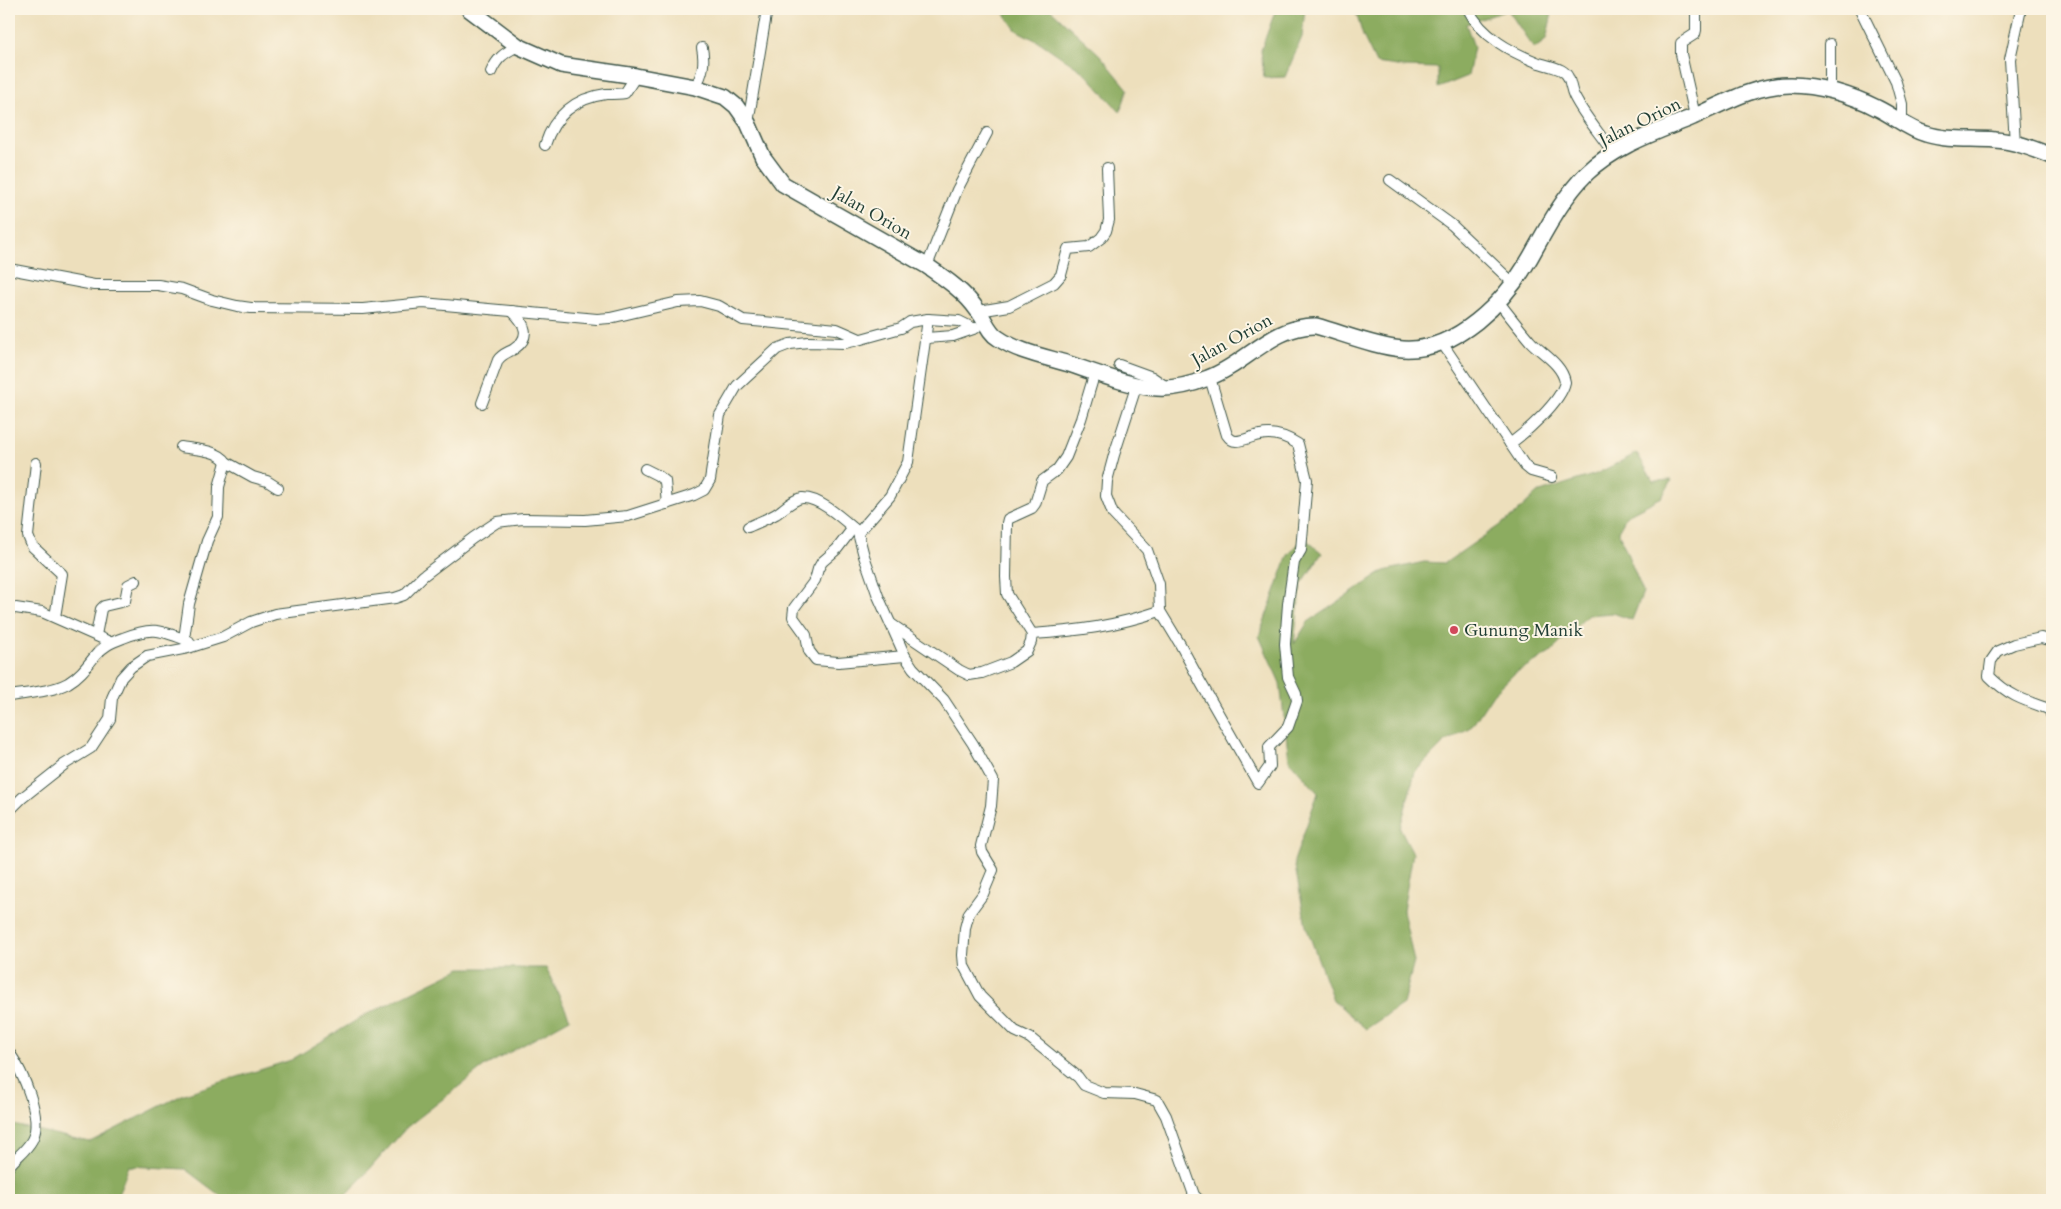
<svg xmlns="http://www.w3.org/2000/svg" width="2061" height="1209" viewBox="0 0 2061 1209" font-family="Cardo,serif">
  <style>
    .forest { fill: #8cac60; stroke: #56744a }
    .lines { fill: none; stroke-linecap: round; stroke-linejoin: round }
    .minor-casing { stroke: #3e5548; stroke-width: 12 }
    .highway-casing { stroke: #3e5548; stroke-width: 18 }
    .minor { stroke: #fff; stroke-width: 10 }
    .highway { stroke: #fff; stroke-width: 15 }
    .poi-dot { fill: #d1495b; stroke: #fcf5e5; stroke-width: 2 }
    .labels { text-anchor: middle; dominant-baseline: central; stroke-width: 4; stroke-linejoin: round; paint-order: stroke }
    .street-label { font-size: 18px; fill: #1f3d34; stroke: #fcf5e5 }
    .poi-label { font-size: 18px; fill: #1f3d34; stroke: #fcf5e5; text-anchor: start }
  </style>
  <rect width="100%" height="100%" fill="#fcf5e5"/>
  <filter id="ink" filterUnits="userSpaceOnUse"><feTurbulence type="fractalNoise" baseFrequency=".02" numOctaves="2"/><feDisplacementMap in="SourceGraphic" scale="10" xChannelSelector="R" yChannelSelector="G"/><feConvolveMatrix kernelMatrix="1 2 1 2 8 2 1 2 1" color-interpolation-filters="sRGB"/></filter>
  <filter id="wash" filterUnits="userSpaceOnUse"><feTurbulence type="fractalNoise" baseFrequency=".0096" numOctaves="4" result="noise"/><feDisplacementMap in="SourceGraphic" scale="20" xChannelSelector="R" yChannelSelector="G"/><feGaussianBlur stdDeviation="1.12" result="paint"/><feColorMatrix in="noise" values="0 0 0 0 0 0 0 0 0 0 0 0 0 0 0 0 0 1.4 0 .05"/><feComposite in="paint" operator="in"/></filter>
  <g filter="url(#wash)">
    <rect width="100%" height="100%" fill="#eddfbc"/>
    <g class="forest">
      <path d="M1001,9h49l50,46 28,34 -8,23 -34,-38 -45,-31 -25,-13z"/>
      <path d="M1276,9h29l-3,28 -17,40 -21,1 -3,-28z"/>
      <path d="M1355,9h198l-7,31 -12,9 -26,-39 -42,14 8,23 -6,29 -30,12v-20l-34,-1 -28,-4 -13,-27z"/>
      <path d="M1637,453l16,28 19,-1 -10,17 -35,18 -9,16 25,61 -11,28 -19,-7 -25,2 -38,38 -35,20 -22,21 -21,32 -28,17 -29,29 -15,56 13,25 -10,57 11,52 -11,42 -37,25 -33,-29 -27,-74 -12,-65 24,-68 -29,-33 -9,-77 -21,-47 29,-81 16,-17 18,15 -21,32 -7,59 14,-22 76,-51 40,-9 21,1 68,-47 24,-23 59,-19z"/>
      <path d="M461,968h85l24,51 -85,47 -78,61 -65,73h-116l-41,-31 -56,-3 -13,34h-107v-76l81,18 94,-48 107,-34 74,-45z"/>
    </g>
  </g>
  <g filter="url(#ink)">
    <g class="lines">
      <defs>
        <g id="minor">
          <path d="M1468,9c14,28 43,43 71,54 7,2 16,4 22,7 11,6 8,16 13,26 10,20 27,39 39,57"/>
          <path d="M1860,9l36,73 6,22v19"/>
          <path d="M1830,44v47"/>
          <path d="M491,72c6,-14 13,-19 27,-26"/>
          <path d="M695,87c8,-13 10,-24 7,-39"/>
          <path d="M1695,116l-14,-62v-11l14,-9 1,-4v-21"/>
          <path d="M748,123l19,-114"/>
          <path d="M2015,144l-5,-85 11,-50"/>
          <path d="M545,145c9,-29 30,-47 61,-51 6,0 13,0 19,-1l11,-17"/>
          <path d="M1390,180l62,45 61,58"/>
          <path d="M927,266l30,-76 30,-57"/>
          <path d="M9,269l85,16h64l24,4 30,11 25,6 14,2 112,1 60,-6 174,16 13,-1 68,-16 22,-1 19,5 24,14 94,9 23,10"/>
          <path d="M1498,301c10,13 21,27 32,40 11,12 32,23 35,41 -4,20 -39,50 -55,62"/>
          <path d="M979,311l30,-5 45,-23 7,-8 7,-26 21,-2 12,-9 5,-7 3,-11 -2,-52"/>
          <path d="M928,319l-20,143 -18,34 -32,37 6,23 14,40 27,60 8,12 31,32 29,44 20,36 -2,26 -10,40 1,6 11,18 -10,24 -14,19 -4,15 -2,27 1,11 16,30 35,35 15,7 48,39 6,8 20,8 31,1 22,6 9,16 28,79 5,5"/>
          <path d="M926,338l27,-2 23,-8"/>
          <path d="M1442,343l83,123 6,5 21,6"/>
          <path d="M1119,365l33,12 16,11"/>
          <path d="M1137,384l-23,71 -7,26 -1,15 7,18 34,36 12,34 1,27 20,33 21,39 57,100 12,-17 -1,-19 19,-20 9,-26 -1,-7 -8,-17 -3,-33 3,-40 6,-42 7,-12 6,-70 -9,-36c-11,-7 -25,-12 -38,-9 -8,1 -16,6 -24,6 -4,0 -7,-3 -9,-6l-17,-57"/>
          <path d="M482,403l16,-43c4,-6 9,-7 16,-11 18,-12 11,-26 -2,-38"/>
          <path d="M181,447c13,2 38,3 45,15"/>
          <path d="M36,463l-8,73 4,10 30,28 -7,43"/>
          <path d="M645,469l12,6 8,6 2,23"/>
          <path d="M748,527c9,-4 19,-8 28,-13 8,-5 17,-15 26,-16 18,-1 43,23 56,34"/>
          <path d="M853,528l-16,21 -15,13 -4,7 -3,11 -21,28 -1,9 13,18 3,16 7,9 22,2 67,-6"/>
          <path d="M9,607l33,5 68,30"/>
          <path d="M891,624l68,46 10,5 13,-2 29,-11 16,-11 4,-9 1,-8 -25,-40 -1,-17 1,-54 1,-4 24,-11 3,-4 7,-23 15,-11 9,-13 15,-38 14,-47"/>
          <path d="M1032,634c47,-3 83,-8 128,-23"/>
          <path d="M96,635l5,-26 3,-3 21,-5 3,-16 8,-4"/>
          <path d="M184,639l5,-35 18,-63 11,-24 1,-30 7,-25 27,15 14,4 11,7"/>
          <path d="M2052,641l-11,-3 -27,6 -16,7 -7,10 -2,15c20,20 34,24 60,33l3,8"/>
          <path d="M9,696c19,-3 42,-4 59,-13 12,-7 19,-17 27,-27 8,-10 17,-14 28,-18 30,-12 37,-8 66,3"/>
          <path d="M9,811l13,-13 43,-34 26,-16 19,-29 2,-21 9,-20 10,-11 16,-11 41,-8 35,-11 28,-15 24,-8 120,-16 9,-3 19,-19 50,-38 24,-16 26,-3 62,1 43,-4 66,-21 10,-5 6,-10 10,-65 17,-29 40,-37 13,-5 18,-2 37,1 9,-2 47,-13 9,-6 18,-3 31,2 14,7"/>
          <path d="M9,1052c13,19 35,66 23,88 -6,11 -16,17 -23,26"/>
        </g>
        <path id="highway" d="M469,9l49,37 43,19 75,11 59,11 30,10 11,9 12,17 15,34 20,27 144,82c19,13 38,26 51,45 7,8 10,21 20,27 20,14 48,19 71,26 24,8 63,23 88,24 17,1 36,-4 51,-10 38,-14 65,-53 108,-52 26,7 60,21 87,23 53,3 102,-47 127,-91 17,-30 32,-60 57,-85 29,-28 70,-41 106,-56 31,-14 62,-32 97,-32 29,0 62,10 87,23 17,8 31,21 49,26 22,7 46,4 69,6 19,1 39,9 57,16"/>
      </defs>
      <use href="#minor" class="minor-casing"/>
      <use href="#highway" class="highway-casing"/>
      <use href="#minor" class="minor"/>
      <use href="#highway" class="highway"/>
    </g>
  </g>
  <circle class="poi-dot" cx="1454" cy="630" r="5"/>
  <g class="labels">
    <g class="street-label">
      <text transform="translate(1640 122) rotate(-26)">Jalan Orion</text>
      <text transform="translate(872 213) rotate(30)">Jalan Orion</text>
      <text transform="translate(1232 340) rotate(-29)">Jalan Orion</text>
    </g>
    <g class="poi-label">
      <text x="1464" y="630">Gunung Manik</text>
    </g>
  </g>
  <rect width="2061" height="1209" fill="none" stroke="#fcf5e5" stroke-width="30"/>
</svg>
